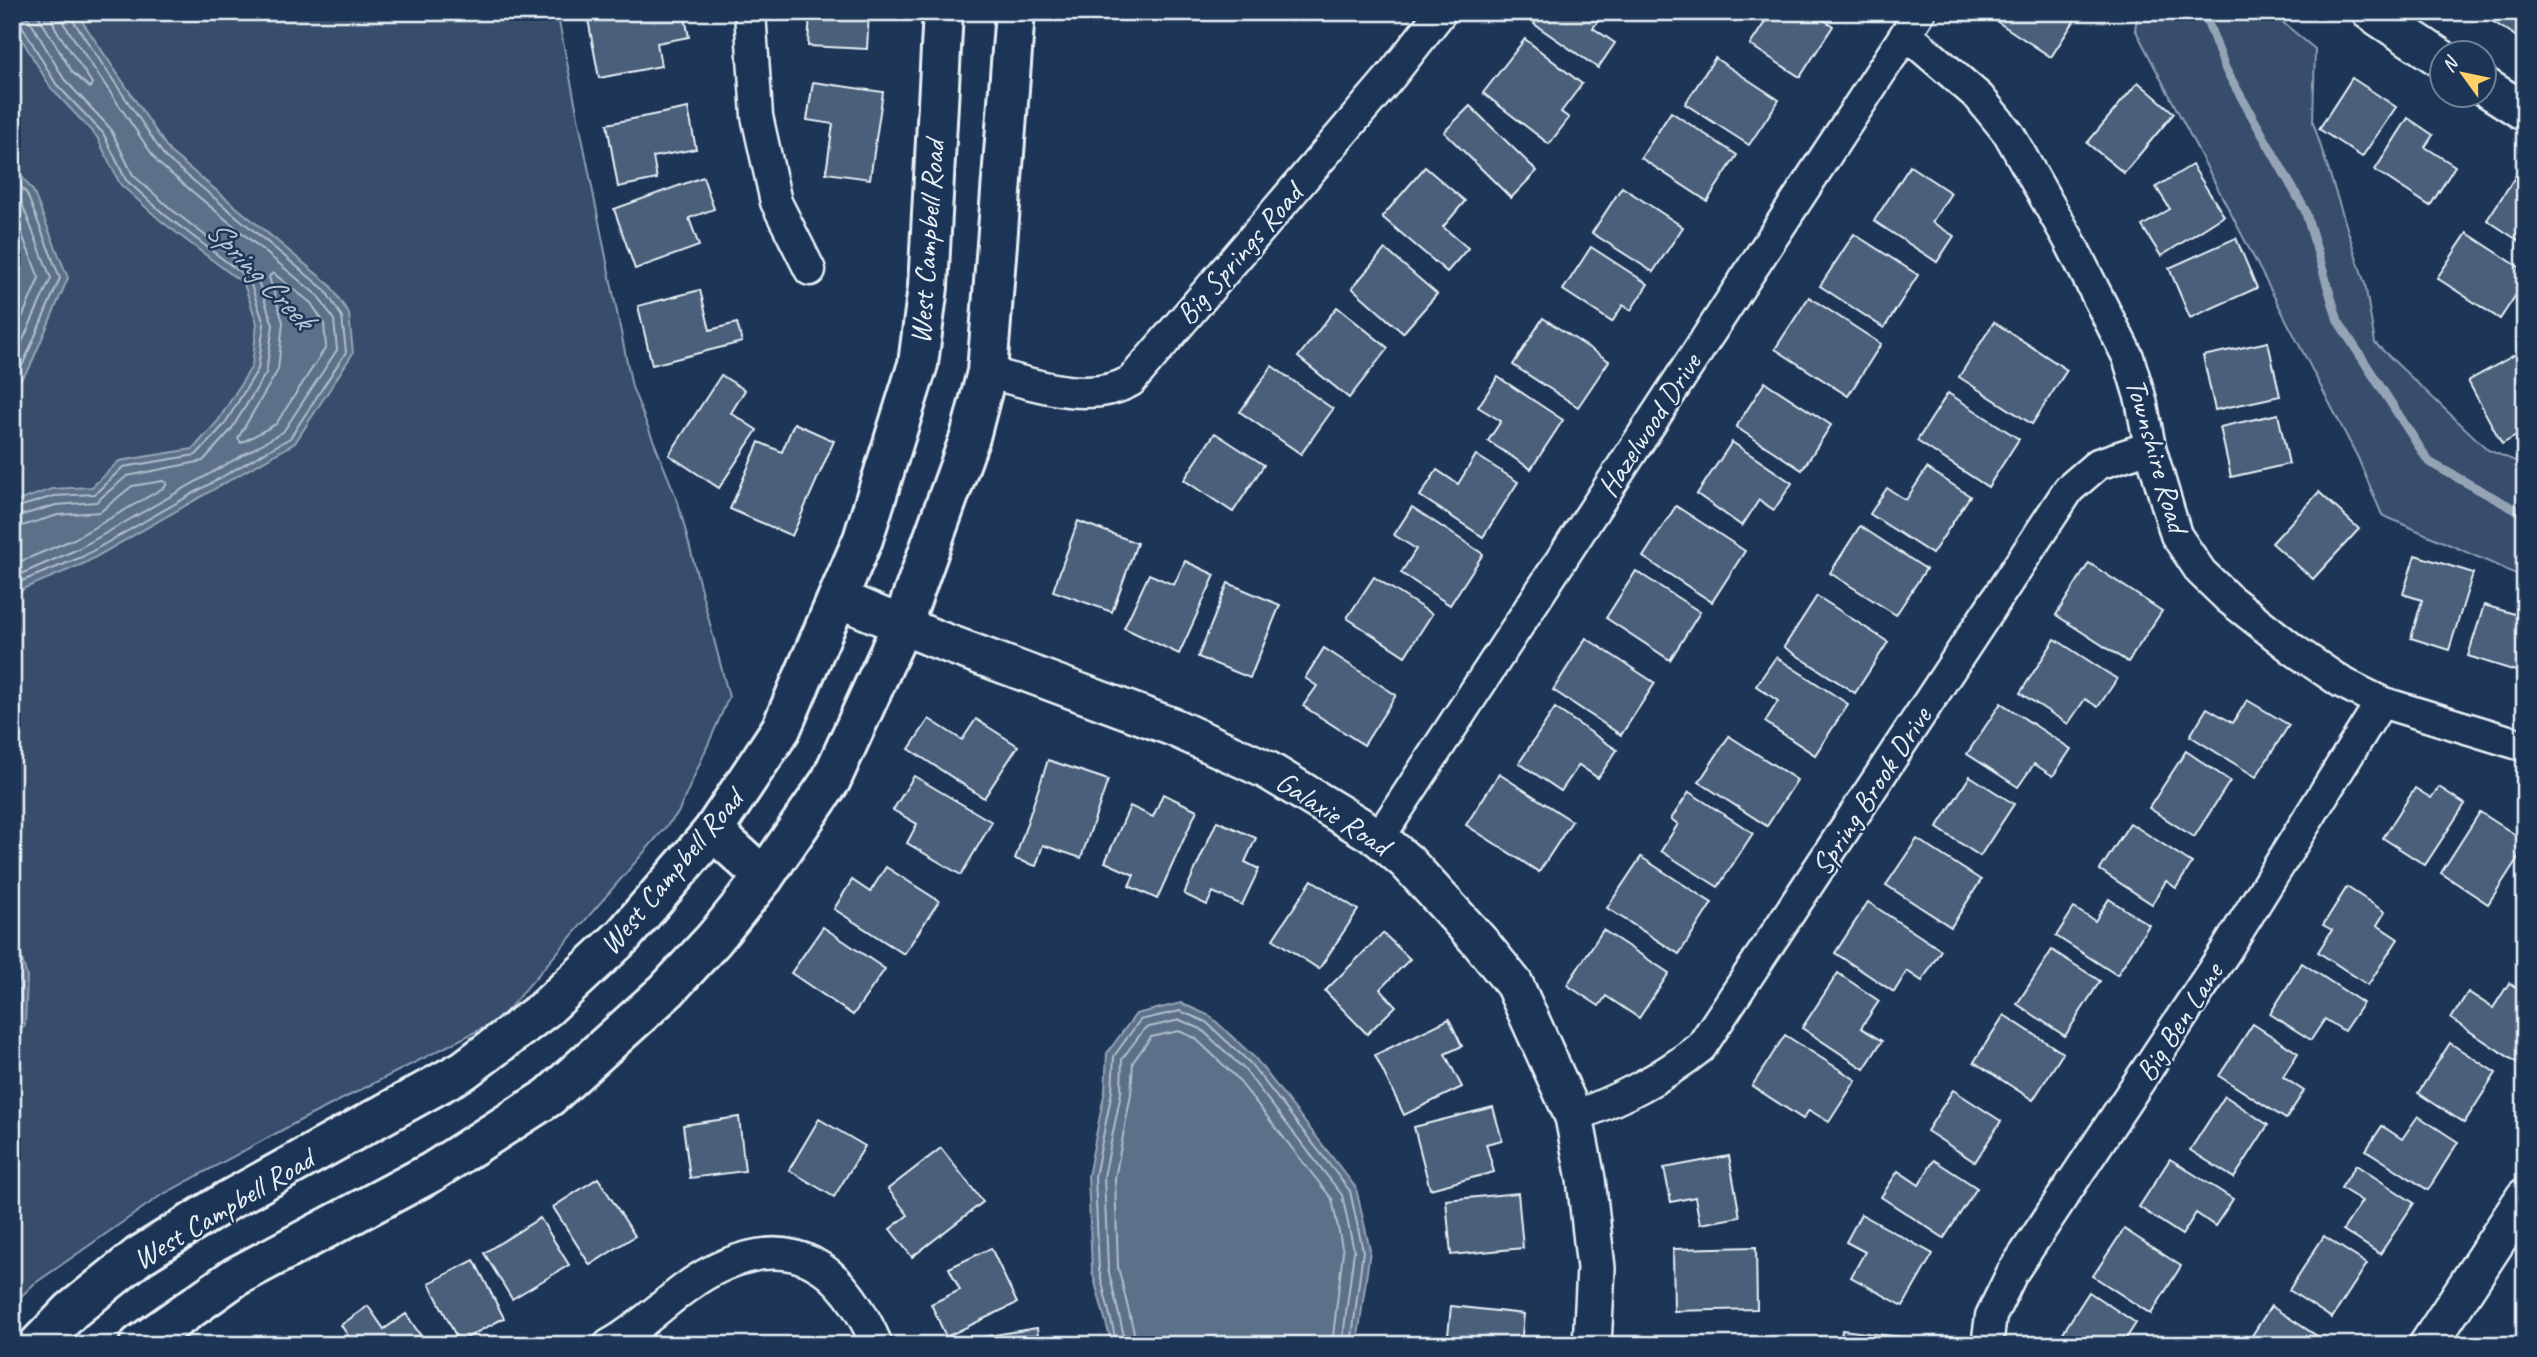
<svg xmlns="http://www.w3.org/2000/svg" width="2537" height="1357" viewBox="0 0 2537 1357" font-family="Caveat,sans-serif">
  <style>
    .green { fill: #374d6c; stroke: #909fb2; stroke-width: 2 }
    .water { fill: #5d7089; stroke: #95a4b5; stroke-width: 2 }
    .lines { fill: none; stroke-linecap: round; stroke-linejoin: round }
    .shore { stroke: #b0bdcc; stroke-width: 2 }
    .stream { stroke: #95a4b5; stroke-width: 9 }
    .building { fill: #495e7a; stroke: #e8f1f8; stroke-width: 2 }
    .minor-casing { stroke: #e8f1f8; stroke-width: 35 }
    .tertiary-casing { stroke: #e8f1f8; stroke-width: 42 }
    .secondary-casing { stroke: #e8f1f8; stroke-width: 44 }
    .minor { stroke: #1d3557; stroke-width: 30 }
    .tertiary { stroke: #1d3557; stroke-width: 37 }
    .secondary { stroke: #1d3557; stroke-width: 38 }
    .labels { text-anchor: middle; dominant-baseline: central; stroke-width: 5; stroke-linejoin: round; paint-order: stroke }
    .street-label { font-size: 30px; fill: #e8f1f8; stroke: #1d3557 }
    .water-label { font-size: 32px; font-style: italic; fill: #b7c4d1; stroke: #1d3557 }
  </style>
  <rect width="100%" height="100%" fill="#1d3557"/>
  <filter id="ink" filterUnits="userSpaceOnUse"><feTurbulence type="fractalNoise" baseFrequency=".0143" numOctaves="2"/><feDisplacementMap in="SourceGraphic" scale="14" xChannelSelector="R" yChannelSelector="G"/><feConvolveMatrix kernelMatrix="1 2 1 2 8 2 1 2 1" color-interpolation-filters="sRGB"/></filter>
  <g filter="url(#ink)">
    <g class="green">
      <path d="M12,12h545l75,375 46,115 51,195 -51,116 -179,207 -200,101 -139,75 -126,88 -22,21v-916l17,-21 4,-177 -21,-27z"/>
      <path d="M2138,12h132l45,37 -2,73 52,162 10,59 113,107 37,15v113l-143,-63 -24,-57 -223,-429z"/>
    </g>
    <g class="water">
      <path d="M12,12h64l94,140 160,133 19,29 4,39 -58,90 -210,120 -60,25 -13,10v-95l40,-14 40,-2 27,-26 74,-12 25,-28 34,-55 5,-43 -13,-39 -83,-63 -41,-37 -23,-47 -46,-49 -39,-65z"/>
      <path d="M12,164l21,27 35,87 -39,91 -17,20z"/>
      <path d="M12,923l15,54 -2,48 -13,14z"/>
      <path d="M1181,1003l29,13 45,42 101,130 14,62 -13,95h-245l-20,-74 -4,-95 17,-86 2,-37 29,-39z"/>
    </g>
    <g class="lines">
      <g class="shore">
        <path d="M36,12l36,60 18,16 2,-5 -37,-55 -4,-16"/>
        <path d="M12,20l9,4 35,60 47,49 23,47 39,35 84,64 15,45 -6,45 -34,56 -28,30 -73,12 -28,27 -41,2 -42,13"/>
        <path d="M12,176l15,18 33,84 -37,86 -11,14"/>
        <path d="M12,190l8,9 31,79 -39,86"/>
        <path d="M12,209l27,69 -27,63"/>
        <path d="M273,273l38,30 13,20 2,24 -50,77 -35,19 -3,-5 40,-68 5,-48 -14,-45z"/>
        <path d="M12,518l44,-13 40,-3 31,-26 76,-15 28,-31 35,-57 7,-48 -17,-50 -85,-66 -38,-34 -23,-47 -46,-49 -35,-60 -10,-7"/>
        <path d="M12,529l46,-14 42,-3 32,-26 31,-5 4,2 -2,4 -91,52 -62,26"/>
        <path d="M12,578l66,-29 205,-117 54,-82 -3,-30 -16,-24 -160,-133 -94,-139 -2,-12"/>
        <path d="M12,589l10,-8 60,-24 208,-119 56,-86 -4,-35 -17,-27 -160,-133 -93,-138 -2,-7"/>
        <path d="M12,949c6,20 16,63 0,80"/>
        <path d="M1117,1345l-18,-75 -4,-93 17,-86 2,-35 26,-36 40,-9 26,11 44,41 100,128 13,60 -12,94"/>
        <path d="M1126,1345l-18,-77 -4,-91 17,-84 1,-34 23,-31 35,-8 21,9 43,40 98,126 12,56 -12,94"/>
        <path d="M1137,1345l-19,-78 -3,-89 16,-84 2,-32 18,-25 28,-6 16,7 41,39 96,122 11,53 -11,93"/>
      </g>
      <path class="stream" d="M2204,12l22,58 79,140 33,111 91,141 96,53"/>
    </g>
    <g class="building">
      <path d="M625,12h59l5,25 -32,6 4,23 -62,12 -11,-59z"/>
      <path d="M810,12h59l-2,37 -59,-3z"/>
      <path d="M1542,12h63l-12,16 22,15 -17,25 -64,-44z"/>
      <path d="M1750,12h62l21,14 -33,51 -50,-32 15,-23z"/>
      <path d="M1997,12h83l-29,45 -58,-38z"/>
      <path d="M2478,12h47v26l-2,3z"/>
      <path d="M1525,39l57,45 -21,28 8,6 -20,26 -66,-51z"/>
      <path d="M1715,58l64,42 -30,45 -64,-41z"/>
      <path d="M2352,78l44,29 -34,50 -43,-28z"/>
      <path d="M813,82l70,10 -13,87 -44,-6 7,-49 -26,-4z"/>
      <path d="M2138,82l36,31 -50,60 -37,-30z"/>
      <path d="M1470,106l67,65 -26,27 -67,-66z"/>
      <path d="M688,108l8,41 -43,8 4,22 -39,8 -11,-63z"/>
      <path d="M1671,112l66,43 -30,46 -66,-43z"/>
      <path d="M2408,118l25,17 -8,12 30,19 -25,40 -55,-36z"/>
      <path d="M2192,165l32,51 -63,40 -19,-30 28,-17 -14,-22z"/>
      <path d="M1910,166l41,27 -19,29 22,14 -17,26 -63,-41z"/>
      <path d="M1425,167l40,34 -22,26 25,21 -21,24 -65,-55z"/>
      <path d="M2517,174l8,5v66l-38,-25z"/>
      <path d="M703,177l11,32 -25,9 10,28 -64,23 -21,-60z"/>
      <path d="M1622,187l61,40 -30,45 -61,-39z"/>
      <path d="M2467,233l58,38v10l-25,38 -63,-41z"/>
      <path d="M1854,234l64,41 -34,53 -64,-42z"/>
      <path d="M2236,238l21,50 -67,30 -21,-50z"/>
      <path d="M1591,247l57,37 -17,26 -8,-5 -11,17 -49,-32z"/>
      <path d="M1385,249l52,45 -34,39 -51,-45z"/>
      <path d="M700,290l10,40 27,-7 5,19 -90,23 -14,-59z"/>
      <path d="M1809,297l72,47 -33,52 -73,-47z"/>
      <path d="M1337,307l51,41 -39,50 -51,-41z"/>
      <path d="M1543,318l66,43 -31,46 -65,-42z"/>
      <path d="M1994,322l73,48 -35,54 -73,-47z"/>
      <path d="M2268,342l12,54 -65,14 -12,-54z"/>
      <path d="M2520,352l5,9v70l-23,13 -34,-63z"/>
      <path d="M1272,366l61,43 -32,45 -61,-42z"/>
      <path d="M721,375l24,15 -14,23 26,17 -38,58 -50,-33z"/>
      <path d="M1498,377l65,43 -32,49 -43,-28 13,-20 -23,-14z"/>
      <path d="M1765,382l66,43 -29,45 -66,-43z"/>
      <path d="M1948,393l71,46 -31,48 -71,-46z"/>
      <path d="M2278,414l11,50 -58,13 -11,-50z"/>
      <path d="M794,423l40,18 -42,95 -62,-27 29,-67 23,10z"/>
      <path d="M1215,433l49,32 -31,47 -49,-32z"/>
      <path d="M1732,442l60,41 -18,27 -15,-10 -17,26 -45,-32z"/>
      <path d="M1476,455l42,27 -35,55 -63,-41 17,-26 21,14z"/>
      <path d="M1927,468l43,28 -38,58 -62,-40 17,-26 19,12z"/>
      <path d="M2319,492l40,37 -46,50 -41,-36z"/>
      <path d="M1676,506l69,45 -33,51 -69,-45z"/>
      <path d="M1412,507l71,47 -33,51 -49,-32 15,-24 -22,-14z"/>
      <path d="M1078,521l59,22 -25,69 -59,-21z"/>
      <path d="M1860,526l66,43 -30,46 -66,-42z"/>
      <path d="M2415,555l58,18 -24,77 -38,-12 11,-38 -19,-6z"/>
      <path d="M1185,561l30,14 -36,79 -55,-26 25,-54 25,11z"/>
      <path d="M2089,563l73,48 -34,51 -72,-47z"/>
      <path d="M1636,571l64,41 -30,48 -64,-42z"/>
      <path d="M1374,577l58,37 -27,42 -58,-38z"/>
      <path d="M1228,583l52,22 -30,73 -52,-21z"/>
      <path d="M1817,596l71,46 -33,51 -71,-46z"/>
      <path d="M2484,605l41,12v57l-57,-18z"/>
      <path d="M1586,638l69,45 -34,52 -68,-45z"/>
      <path d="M2055,639l62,40 -19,28 -13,-8 -17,25 -48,-31z"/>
      <path d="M1324,648l72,47 -32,50 -61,-39 14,-20 -12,-8z"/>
      <path d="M1776,657l72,47 -33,51 -50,-33 13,-21 -22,-15z"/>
      <path d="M2247,700l42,25 -33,52 -66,-41 17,-28 26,15z"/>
      <path d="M2001,703l70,46 -18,27 -19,-12 -16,23 -51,-33z"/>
      <path d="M1555,708l62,42 -19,28 -19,-13 -18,26 -42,-28z"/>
      <path d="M929,719l33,21 14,-21 42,27 -34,52 -75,-49z"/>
      <path d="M1729,736l68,44 -30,46 -68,-44z"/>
      <path d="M2186,751l44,30 -36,56 -45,-29z"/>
      <path d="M1048,760l60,20 -27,78 -38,-13 -7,21 -21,-7z"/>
      <path d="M1499,774l73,47 -33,51 -73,-47z"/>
      <path d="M914,776l78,46 -31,53 -54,-32 10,-19 -24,-14z"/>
      <path d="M1970,776l44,28 -34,52 -43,-28z"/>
      <path d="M2439,787l26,17 -40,61 -42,-27 32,-50 16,10z"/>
      <path d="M1689,792l64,41 -35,54 -57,-36 17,-27 -7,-5z"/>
      <path d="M1163,794l34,16 -40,89 -28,-13 5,-11 -29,-13 25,-56 23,11z"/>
      <path d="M2480,812l45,29v6l-37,57 -47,-31z"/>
      <path d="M1217,821l39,17 -11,24 14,7 -17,36 -29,-13 -6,13 -23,-11z"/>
      <path d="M2130,823l62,40 -16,25 -10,-7 -14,23 -52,-34z"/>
      <path d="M1917,839l64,41 -30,47 -65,-42z"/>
      <path d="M1641,857l71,46 -33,51 -72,-46z"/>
      <path d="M886,867l53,34 -35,53 -70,-45 18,-29 18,12z"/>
      <path d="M1312,880l46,30 -39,59 -46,-30z"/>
      <path d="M2347,887l38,25 -8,13 21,14 -30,46 -50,-33 14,-22 -9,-5z"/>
      <path d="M2109,899l40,26 -32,50 -61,-39 18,-28 21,13z"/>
      <path d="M1868,902l73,48 -19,31 -15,-10 -13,21 -59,-39z"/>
      <path d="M823,927l62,42 -32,46 -62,-42z"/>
      <path d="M1603,930l66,43 -30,45 -33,-22 -7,10 -32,-21z"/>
      <path d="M1383,933l27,26 -30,30 16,17 -29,28 -42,-43z"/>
      <path d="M2052,950l48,31 -35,55 -48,-32z"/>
      <path d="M2302,963l61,40 -19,28 -19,-12 -14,21 -41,-26z"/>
      <path d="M1838,973l41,28 -18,27 21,13 -18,28 -62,-41z"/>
      <path d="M2509,983l16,10v55l-9,14 -65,-43 17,-27 25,16z"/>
      <path d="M2004,1015l59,38 -30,47 -59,-38z"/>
      <path d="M1449,1019l13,27 -17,8 17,33 -58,28 -29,-60z"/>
      <path d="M2253,1024l45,29 -15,24 21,14 -18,28 -67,-43z"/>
      <path d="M1785,1035l71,45 -27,42 -20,-12 -6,9 -51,-33z"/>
      <path d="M2450,1043l46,30 -32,50 -46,-30z"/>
      <path d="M1953,1090l48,31 -26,41 -48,-31z"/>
      <path d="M2225,1096l43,29 -34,53 -44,-28z"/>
      <path d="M1493,1107l9,33 -16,4 8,28 -64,17 -16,-62z"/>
      <path d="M2418,1116l40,26 -30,48 -62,-40 16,-24 20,13z"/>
      <path d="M739,1117l6,54 -55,7 -7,-53z"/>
      <path d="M819,1119l46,27 -31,51 -45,-27z"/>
      <path d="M941,1148l42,54 -71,55 -22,-28 18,-14 -20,-26z"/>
      <path d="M1729,1156l11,61 -40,7 -5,-27 -24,5 -7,-34z"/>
      <path d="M2170,1159l63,40 -18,27 -19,-13 -14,22 -43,-28z"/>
      <path d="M1934,1160l43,28 -33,50 -63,-41 17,-26 21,14z"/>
      <path d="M2356,1165l58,38 -34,51 -37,-24 19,-29 -21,-13z"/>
      <path d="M598,1178l37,58 -45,29 -37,-58z"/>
      <path d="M1518,1193l5,55 -72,7 -5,-55z"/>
      <path d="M1861,1214l72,40 -30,52 -52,-29 14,-25 -19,-10z"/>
      <path d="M540,1218l29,47 -57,34 -28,-46z"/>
      <path d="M2124,1229l57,37 -30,48 -58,-38z"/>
      <path d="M2324,1236l43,28 -35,54 -43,-28z"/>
      <path d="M1756,1247l1,62 -83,2 -1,-62z"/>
      <path d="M991,1248l26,55 -71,34 -15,-33 29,-14 -11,-22z"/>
      <path d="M474,1260l30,58 -45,24 -30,-59z"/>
      <path d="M2089,1292l47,31 -14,22h-67z"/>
      <path d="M368,1306l16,23 22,-15 21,31h-73l-13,-20z"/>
      <path d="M1451,1306l73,8 -3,31h-74z"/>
      <path d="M2271,1306l52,34 -2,5h-75z"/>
      <path d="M1037,1328l2,17h-75l-1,-5z"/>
      <path d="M1842,1330l68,8 -1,7h-69z"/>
    </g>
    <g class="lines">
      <defs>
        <g id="minor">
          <path d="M750,12l7,104 19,86 34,68"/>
          <path d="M1906,34l73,63 30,37 60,106 59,117 13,43 9,47 26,88 25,37 27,26 66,52 47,32 40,20 144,44"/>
          <path d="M987,372c44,12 102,33 144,9l260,-305 50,-64"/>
          <path d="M1379,838l541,-826"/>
          <path d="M1574,1117c49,-20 86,-37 127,-70l368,-558 29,-25 52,-17"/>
          <path d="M609,1345c37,-20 65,-54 101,-73 83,-44 133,-6 167,73"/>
          <path d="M1987,1345l4,-29 21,-43 213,-321 156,-250"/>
        </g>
        <g id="tertiary">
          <path d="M2371,12l71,47"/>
          <path d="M2484,86l41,26"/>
          <path d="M837,598l96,40 240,89 94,43 112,68 28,24 73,80 34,42 60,133 12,62 10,89 -4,77"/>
          <path d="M2428,1345l97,-148"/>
        </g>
        <g id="secondary">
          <path d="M713,831l51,46"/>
          <path d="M38,1345l33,-34 68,-55 88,-55 237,-131 82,-62 77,-72 90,-105 68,-102 82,-190 55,-175 10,-77 15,-275"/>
          <path d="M139,1345l96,-68 197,-105 117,-75 118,-107 47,-51 50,-62 67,-97 71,-155 68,-188 17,-65 28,-360"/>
        </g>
      </defs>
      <use href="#minor" class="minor-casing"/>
      <use href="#tertiary" class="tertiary-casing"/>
      <use href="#secondary" class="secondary-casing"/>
      <use href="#minor" class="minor"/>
      <use href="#tertiary" class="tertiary"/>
      <use href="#secondary" class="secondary"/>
    </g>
  </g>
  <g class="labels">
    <g class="street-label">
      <text transform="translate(927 242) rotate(-86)">West Campbell Road</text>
      <text transform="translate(1239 254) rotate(-49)">Big Springs Road</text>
      <text transform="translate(1649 425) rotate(-57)">Hazelwood Drive</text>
      <text transform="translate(2157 455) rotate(74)">Townshire Road</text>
      <text transform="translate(1871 791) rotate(-57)">Spring Brook Drive</text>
      <text transform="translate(1333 813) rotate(33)">Galaxie Road</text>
      <text transform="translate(671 872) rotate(-50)">West Campbell Road</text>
      <text transform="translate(2179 1022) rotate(-57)">Big Ben Lane</text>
      <text transform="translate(223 1209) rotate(-31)">West Campbell Road</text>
    </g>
    <g class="water-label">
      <text transform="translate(260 274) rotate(46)">Spring Creek</text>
    </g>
  </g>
  <rect width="2537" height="1357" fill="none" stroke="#1d3557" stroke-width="42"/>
  <rect x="21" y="21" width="2495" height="1315" fill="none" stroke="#e8f1f8" stroke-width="2.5" filter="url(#ink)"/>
  <g transform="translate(2463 74) rotate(303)"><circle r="33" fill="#1d3557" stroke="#6e8097" stroke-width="2"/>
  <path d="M0-5L12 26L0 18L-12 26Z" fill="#ffd166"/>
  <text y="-10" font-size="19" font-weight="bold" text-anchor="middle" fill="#e8f1f8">N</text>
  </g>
</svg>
